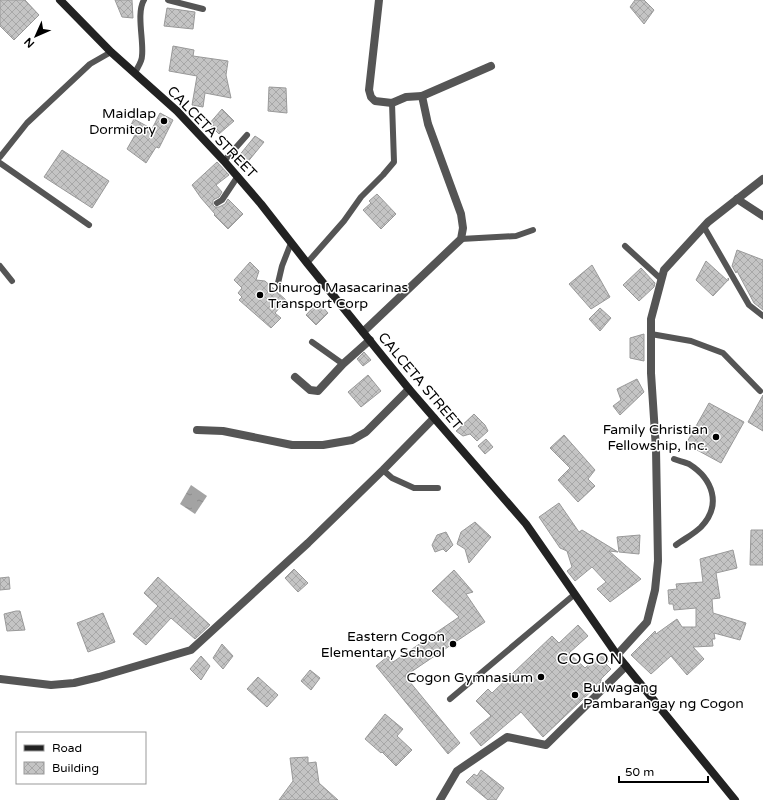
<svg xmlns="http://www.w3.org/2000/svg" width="763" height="800" viewBox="0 0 763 800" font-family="'Varela Round',sans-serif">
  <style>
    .water { fill: url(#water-ripples) }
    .building { fill: url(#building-cross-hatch); stroke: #999 }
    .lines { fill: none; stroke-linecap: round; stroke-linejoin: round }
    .lane { stroke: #555; stroke-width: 6 }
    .street { stroke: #555; stroke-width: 8 }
    .secondary { stroke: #222; stroke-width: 8 }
    .poi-dot { fill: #000; stroke: #fff; stroke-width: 1.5 }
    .labels { text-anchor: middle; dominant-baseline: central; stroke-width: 3; stroke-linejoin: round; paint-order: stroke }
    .poi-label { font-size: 14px; fill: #000; stroke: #fff; text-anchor: end }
    .street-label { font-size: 14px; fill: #000; stroke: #fff }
    .quarter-label { font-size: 16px; letter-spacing: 1px; fill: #000; stroke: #fff }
  </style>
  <defs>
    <pattern id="water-ripples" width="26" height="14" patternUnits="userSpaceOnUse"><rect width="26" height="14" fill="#a3a3a3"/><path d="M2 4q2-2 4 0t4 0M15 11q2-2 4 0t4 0" fill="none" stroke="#8b8b8b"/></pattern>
    <pattern id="building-cross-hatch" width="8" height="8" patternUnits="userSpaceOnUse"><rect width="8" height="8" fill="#c4c4c4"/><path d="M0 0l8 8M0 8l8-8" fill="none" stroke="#a7a7a7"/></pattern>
  </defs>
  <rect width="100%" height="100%" fill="#fff"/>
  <path class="water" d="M191,485l16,11 -12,18 -15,-10z"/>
  <g class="building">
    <path d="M0,0h25l14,15 -25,25 -14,-14z"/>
    <path d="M115,0h17l1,18 -11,-1z"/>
    <path d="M635,0h9l10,10 -10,14 -14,-17z"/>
    <path d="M167,8l28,4 -2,17 -29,-3z"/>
    <path d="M173,46l21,4 -1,6 35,5 -2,14 5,23 -26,-5 -2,14 -11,-2 5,-29 -28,-5z"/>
    <path d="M269,87l17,1 1,25 -19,-2z"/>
    <path d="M222,109l12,12 -15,13 -10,-10z"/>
    <path d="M160,113l13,7 -14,28 -3,-1 -10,16 -19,-14 8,-14 -7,-4 6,-12 18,10z"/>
    <path d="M255,136l9,6 -18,22 -8,-7z"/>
    <path d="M62,150l47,31 -17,27 -48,-31z"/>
    <path d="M217,162l12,13 -13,10 6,7 -3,5 -6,3v5l2,2h4l6,-3 3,-5 15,15 -15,15 -14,-14 1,-1 -14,-16 -9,-13z"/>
    <path d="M377,194l19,20 -15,15 -18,-19 8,-7 -2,-2z"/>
    <path d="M737,250l26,10v50l-9,-7 -17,-32 -1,2 -4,-7z"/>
    <path d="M706,261l22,20v-3l1,1 -16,17 -17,-16z"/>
    <path d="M250,262l9,9 -3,9 9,1 21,19 -11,13 6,5 -10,10 -32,-28 3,-3 -4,-4 4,-5 -8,-8z"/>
    <path d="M592,265l18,32 -19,12 -22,-25z"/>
    <path d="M641,268l14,15 -1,4 -15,14 -16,-16z"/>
    <path d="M318,302l10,11 -12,12 -10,-10z"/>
    <path d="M600,308l11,10 -11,13 -11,-12z"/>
    <path d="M644,334v27l-14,-3v-20z"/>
    <path d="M364,352l7,8 -8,6 -6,-7z"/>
    <path d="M368,375l13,16 -20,16 -13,-15z"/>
    <path d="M637,379l7,13 -24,23 -7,-9 8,-6 -4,-11z"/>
    <path d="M763,395v36l-15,-9z"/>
    <path d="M709,403l35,19 -23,41 -35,-19z"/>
    <path d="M474,414l11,11 3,6 -11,10 -7,-7 -7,2 -7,-5z"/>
    <path d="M564,435l31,35 -7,9 7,7 -17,16 -20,-22 12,-12 -20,-20z"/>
    <path d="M486,439l7,8 -8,7 -7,-8z"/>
    <path d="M559,503l20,29 3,-2 36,22 -9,-1 32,28 -31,23 -13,-13 9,-7 -14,-15 -17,14 -8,-10 5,-4 -5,-16 -7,-3 -21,-31z"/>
    <path d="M475,522l16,15 -22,26 -4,-14 -8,-5 4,-12z"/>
    <path d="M751,530h12v35h-13z"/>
    <path d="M446,532l7,13 -7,7 -3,-3 -8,3 -3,-7 5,-10z"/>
    <path d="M640,535l-1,19 -20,-2 -2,-15z"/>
    <path d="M733,550l4,18 -21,5 4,25 -8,1 1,14 33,10 -6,17 -26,-7 1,6h-3l1,7 -20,1 11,12 -17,16 -16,-19 -20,18 -20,-19 24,-24 1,3 21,-15 5,8h14v-19l-22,2 -1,-6h-4l-1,-14 9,-1 -1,-5 27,-2 -3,-23z"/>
    <path d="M294,569l14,14 -10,9 -13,-14z"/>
    <path d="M454,570l19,22 -7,2 19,28 -80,54 55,67 -12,11 -72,-88 12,-10 5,6 66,-45 -27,-26z"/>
    <path d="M9,577l1,12 -10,1v-12z"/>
    <path d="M158,577l52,48 -15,14 -24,-21 -25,27 -13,-11 25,-28 -14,-13z"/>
    <path d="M16,611h4l5,19 -18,1 -3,-17z"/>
    <path d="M103,613l12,29 -27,10 -11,-29z"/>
    <path d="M578,625l10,11 -19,17 16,15 16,-15 8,8 -3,3 5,5 -10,10v3l-58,55 -22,-25 -40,34 -11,-13 21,-17 -15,-15 12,-12 4,4 60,-57 7,7z"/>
    <path d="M222,644l11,12 -10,13 -10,-11z"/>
    <path d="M201,656l9,10 -9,14 -11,-11z"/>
    <path d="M310,670l10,8 -9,12 -10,-9z"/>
    <path d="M258,677l20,18 -11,12 -20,-18z"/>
    <path d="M385,714l18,15 -6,7 15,14 -16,16 -14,-14 -1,1 -16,-14z"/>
    <path d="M308,757v6l8,-1 3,21 19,17h-59l14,-19 -3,-23z"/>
    <path d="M481,770l23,18 -8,12h-8l-22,-18 8,-8 3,2z"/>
  </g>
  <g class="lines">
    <g class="lane">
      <path d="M168,0l35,9"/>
      <path d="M135,73c2,-5 7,-11 7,-17 2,-15 -6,-43 2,-56"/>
      <path d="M0,157l27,-34 63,-59 21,-12"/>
      <path d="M224,161l23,-26"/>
      <path d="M0,163l89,62"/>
      <path d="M217,203l5,-3 16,-24"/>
      <path d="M704,227l45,78 14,11"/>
      <path d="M461,239l55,-3 17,-6"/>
      <path d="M625,246l36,33"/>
      <path d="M307,263l37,-42 17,-24 22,-22 11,-13 -2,-59"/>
      <path d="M0,266l12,15"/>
      <path d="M278,283l4,-17 9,-23"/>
      <path d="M651,334l40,7 32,12 37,38"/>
      <path d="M312,342l31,22"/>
      <path d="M674,459c5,2 11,3 15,5 24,15 33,41 12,63 -7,7 -17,12 -25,18"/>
      <path d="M383,470l9,8 22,10h24"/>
      <path d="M450,699l125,-105"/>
    </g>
    <g class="street">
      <path d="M422,96l69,-30"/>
      <path d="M737,199l26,17"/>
      <path d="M363,332l98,-93 2,-11 -2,-14 -33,-90 -6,-28 -16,1 -14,6 -17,-2 -4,-4 -2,-7 10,-90"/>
      <path d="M295,377l15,13 8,1 25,-27 27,-24"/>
      <path d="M197,430l26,1 69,14h31l29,-5 14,-8 43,-43"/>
      <path d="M617,655l30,-33 8,-32 3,-29 -2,-112 -5,-76v-54l13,-49 44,-48 55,-43"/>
      <path d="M0,679l51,6 23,-2 25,-6 92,-27 117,-107 75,-73 51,-52"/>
      <path d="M440,800l17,-29 50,-34 39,8 80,-79"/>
    </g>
    <path class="secondary" d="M60,0l51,52 66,59 47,50 37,43 46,59 102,126 117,135 91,131 118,145"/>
  </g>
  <g class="poi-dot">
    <circle cx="164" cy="121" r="4"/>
    <circle cx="260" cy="295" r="4"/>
    <circle cx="716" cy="437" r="4"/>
    <circle cx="453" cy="644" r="4"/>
    <circle cx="541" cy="677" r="4"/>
    <circle cx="575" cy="695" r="4"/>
  </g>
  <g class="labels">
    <g class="poi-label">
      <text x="156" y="113">Maidlap<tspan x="156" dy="16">Dormitory</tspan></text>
      <text x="268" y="287" text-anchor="start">Dinurog Masacarinas<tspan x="268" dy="16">Transport Corp</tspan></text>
      <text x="708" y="429">Family Christian<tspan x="708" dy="16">Fellowship, Inc.</tspan></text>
      <text x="445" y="636">Eastern Cogon<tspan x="445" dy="16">Elementary School</tspan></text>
      <text x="533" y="677">Cogon Gymnasium</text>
      <text x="583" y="687" text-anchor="start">Bulwagang<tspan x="583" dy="16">Pambarangay ng Cogon</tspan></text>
    </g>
    <g class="street-label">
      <text transform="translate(212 132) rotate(46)">CALCETA STREET</text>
      <text transform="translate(420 381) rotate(50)">CALCETA STREET</text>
    </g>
    <g class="quarter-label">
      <text x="590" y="659">COGON</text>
    </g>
  </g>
  <rect x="16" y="732" width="130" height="52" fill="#ffffff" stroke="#999999"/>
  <rect x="24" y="745" width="20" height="6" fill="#222222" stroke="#999999"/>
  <text x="52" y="752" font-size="12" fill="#000000">Road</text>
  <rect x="24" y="762" width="20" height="12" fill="url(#building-cross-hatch)" stroke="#999999"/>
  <text x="52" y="772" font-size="12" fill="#000000">Building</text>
  <g transform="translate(36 36) rotate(225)" stroke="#ffffff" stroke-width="3" paint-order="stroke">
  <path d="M0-3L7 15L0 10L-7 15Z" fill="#000000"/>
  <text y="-6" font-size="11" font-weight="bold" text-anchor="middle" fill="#000000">N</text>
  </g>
  <path d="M619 776v6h89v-6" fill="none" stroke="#000000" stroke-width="2"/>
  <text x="625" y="776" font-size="12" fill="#000000" stroke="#ffffff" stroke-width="3" paint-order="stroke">50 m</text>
</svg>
